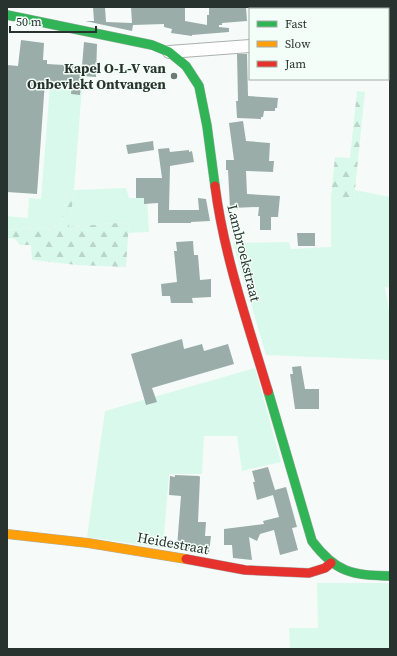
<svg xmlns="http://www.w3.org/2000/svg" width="397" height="656" viewBox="0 0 397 656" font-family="'Source Serif 4',serif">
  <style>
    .grass { fill: #d9f9ec }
    .forest { fill: url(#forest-firs) }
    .building { fill: #9bada8 }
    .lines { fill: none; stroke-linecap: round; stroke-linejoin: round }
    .street-casing { stroke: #aab1ae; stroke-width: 14 }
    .fast-casing { stroke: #aab1ae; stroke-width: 10 }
    .slow-casing { stroke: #aab1ae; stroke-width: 10 }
    .jam-casing { stroke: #aab1ae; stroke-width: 10 }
    .street { stroke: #fefefe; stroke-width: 12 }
    .fast { stroke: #30b455; stroke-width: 9 }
    .slow { stroke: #ff9f0a; stroke-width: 9 }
    .jam { stroke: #e5322d; stroke-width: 9 }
    .poi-dot { fill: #707875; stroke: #f3fef9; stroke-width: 1.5 }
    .labels { text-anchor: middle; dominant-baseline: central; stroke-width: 3; stroke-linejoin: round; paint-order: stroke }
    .poi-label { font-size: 14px; font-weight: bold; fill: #28322e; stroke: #f3fef9; text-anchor: end }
    .street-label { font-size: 14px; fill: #28322e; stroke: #f3fef9 }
  </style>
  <defs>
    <pattern id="forest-firs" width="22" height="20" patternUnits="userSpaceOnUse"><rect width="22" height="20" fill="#d9f9ec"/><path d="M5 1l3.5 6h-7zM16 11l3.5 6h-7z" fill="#bad6cb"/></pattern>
  </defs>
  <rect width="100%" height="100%" fill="#f6fbf9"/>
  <g class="grass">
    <path d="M50,85l32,2 -8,103 52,-2 3,10h18l2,34 -21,1 1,-11 -60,5 5,-34 -7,-2 -6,35 -54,4v-14l21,2 1,-20 12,1z"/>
    <path d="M355,190l35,7v91l-5,-1 5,30v43l-124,-5 -33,-112 56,-1 2,7 40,-2v-50l23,2z"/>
    <path d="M255,368l26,94 -39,9 -5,-35h-33l-2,38h-33l-6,74 -76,-11 18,-126z"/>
    <path d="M317,583h73v66h-100l-1,-21h29z"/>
  </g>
  <g class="forest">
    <path d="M357,91l8,1 -11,107 -23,-2 4,-40 15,1z"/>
    <path d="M67,191l7,2 -5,34 60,-5 -3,45 -49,-2 -45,-5 -1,-15h-11l-5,-6 -8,-1v-8l54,-4z"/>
  </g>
  <g class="building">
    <path d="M93,7h12l1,15 26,1 -1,-16h54v14l22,4v-10h2v-7l37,-1 1,14 -25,2v2h-3v2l10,1v4l-37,3v1l-21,-3 1,-4 -8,-2v-3l-31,1 -1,6 -47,-10h9z"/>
    <path d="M21,40l23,3 -1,17h4v4l35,2 2,-24 13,2 -1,33 -14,-1 -2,19 -9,-1 1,-11 -27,-2 -8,113 -30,-2v-127l11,1z"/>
    <path d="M237,54h10l1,42 30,2 -1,10h-2v3h-11l-1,6h-2v2l-24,-1 -1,-17h2z"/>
    <path d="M243,121l3,20 24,2 -1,18h5l-1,11 -27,-1 1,23 33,2 -2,21h-7v13h-11v-14h-2l1,-9 -29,1 -2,-38h-2v-10h8l-5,-37z"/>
    <path d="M153,141l1,9 -26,4 -2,-9z"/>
    <path d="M169,148l1,4 19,-2v2l3,-1 2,11 -24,4 -1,44h30l-1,-12 8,1 4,22 -19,1v1h-33v-20l-14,1v-6h-8v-20h26l-4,-29z"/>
    <path d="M297,233h18v13h-17z"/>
    <path d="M193,241l1,14h4l2,25 11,-1v18l-19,1 1,5h-22l-1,-7h-8l-1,-12 16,-2 -3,-31h3l-1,-9z"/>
    <path d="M182,339l2,10 18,-5 2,7 24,-7 6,20 -82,24 5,14 -11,3 -15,-51z"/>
    <path d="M301,366l4,23h14v20h-24l-5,-35h3l-1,-7z"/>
    <path d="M268,467l7,23 11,-3 11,40 -5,1 6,22 -18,5 -6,-25 -14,4 -3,7 -8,-4 3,23 -19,-2 -1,-13h-8v-16l40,-5 -1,-3 16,-4 -6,-22 -16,5 -4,-18h2l-3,-11z"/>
    <path d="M175,475l24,1 1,1 -2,45h8l-1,14h6l-2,17 -32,-6 4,-51 -12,-1 1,-19 5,1z"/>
  </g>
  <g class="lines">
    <defs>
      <g id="street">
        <path d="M388,44h2"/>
        <path d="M169,52l81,-6"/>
      </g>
      <g id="fast">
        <path d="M7,15l145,30 17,7 17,14 13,20 8,40 8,60"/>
        <path d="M268,391l44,150c24,32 40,34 78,35"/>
      </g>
      <path id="slow" d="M7,534l81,9 98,16"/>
      <g id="jam">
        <path d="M215,186c9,70 33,138 53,205"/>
        <path d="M186,559l59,11 64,3 16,-5 6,-5"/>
      </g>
    </defs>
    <use href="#street" class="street-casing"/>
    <use href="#fast" class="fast-casing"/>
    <use href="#slow" class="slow-casing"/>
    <use href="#jam" class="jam-casing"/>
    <use href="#street" class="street"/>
    <use href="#fast" class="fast"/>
    <use href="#slow" class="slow"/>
    <use href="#jam" class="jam"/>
  </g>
  <circle class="poi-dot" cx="174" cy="76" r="4"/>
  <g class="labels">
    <g class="poi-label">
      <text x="166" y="68">Kapel O-L-V van<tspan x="166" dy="16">Onbevlekt Ontvangen</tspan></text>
    </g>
    <g class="street-label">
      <text transform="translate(244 253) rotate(76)">Lambroekstraat</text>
      <text transform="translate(173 543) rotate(10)">Heidestraat</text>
    </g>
  </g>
  <rect width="397" height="656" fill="none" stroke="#28322e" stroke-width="16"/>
  <rect x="249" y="8" width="140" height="72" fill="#f3fef9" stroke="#a2aca8"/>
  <rect x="257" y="21" width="20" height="6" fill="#30b455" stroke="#a2aca8"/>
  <text x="285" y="28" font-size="12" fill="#28322e">Fast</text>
  <rect x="257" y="41" width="20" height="6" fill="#ff9f0a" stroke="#a2aca8"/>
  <text x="285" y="48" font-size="12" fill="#28322e">Slow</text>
  <rect x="257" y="61" width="20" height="6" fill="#e5322d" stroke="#a2aca8"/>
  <text x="285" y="68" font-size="12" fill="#28322e">Jam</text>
  <path d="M10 26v6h86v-6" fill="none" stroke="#28322e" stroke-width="2"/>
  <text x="16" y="26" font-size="12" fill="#28322e" stroke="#f3fef9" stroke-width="3" paint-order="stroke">50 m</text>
</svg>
